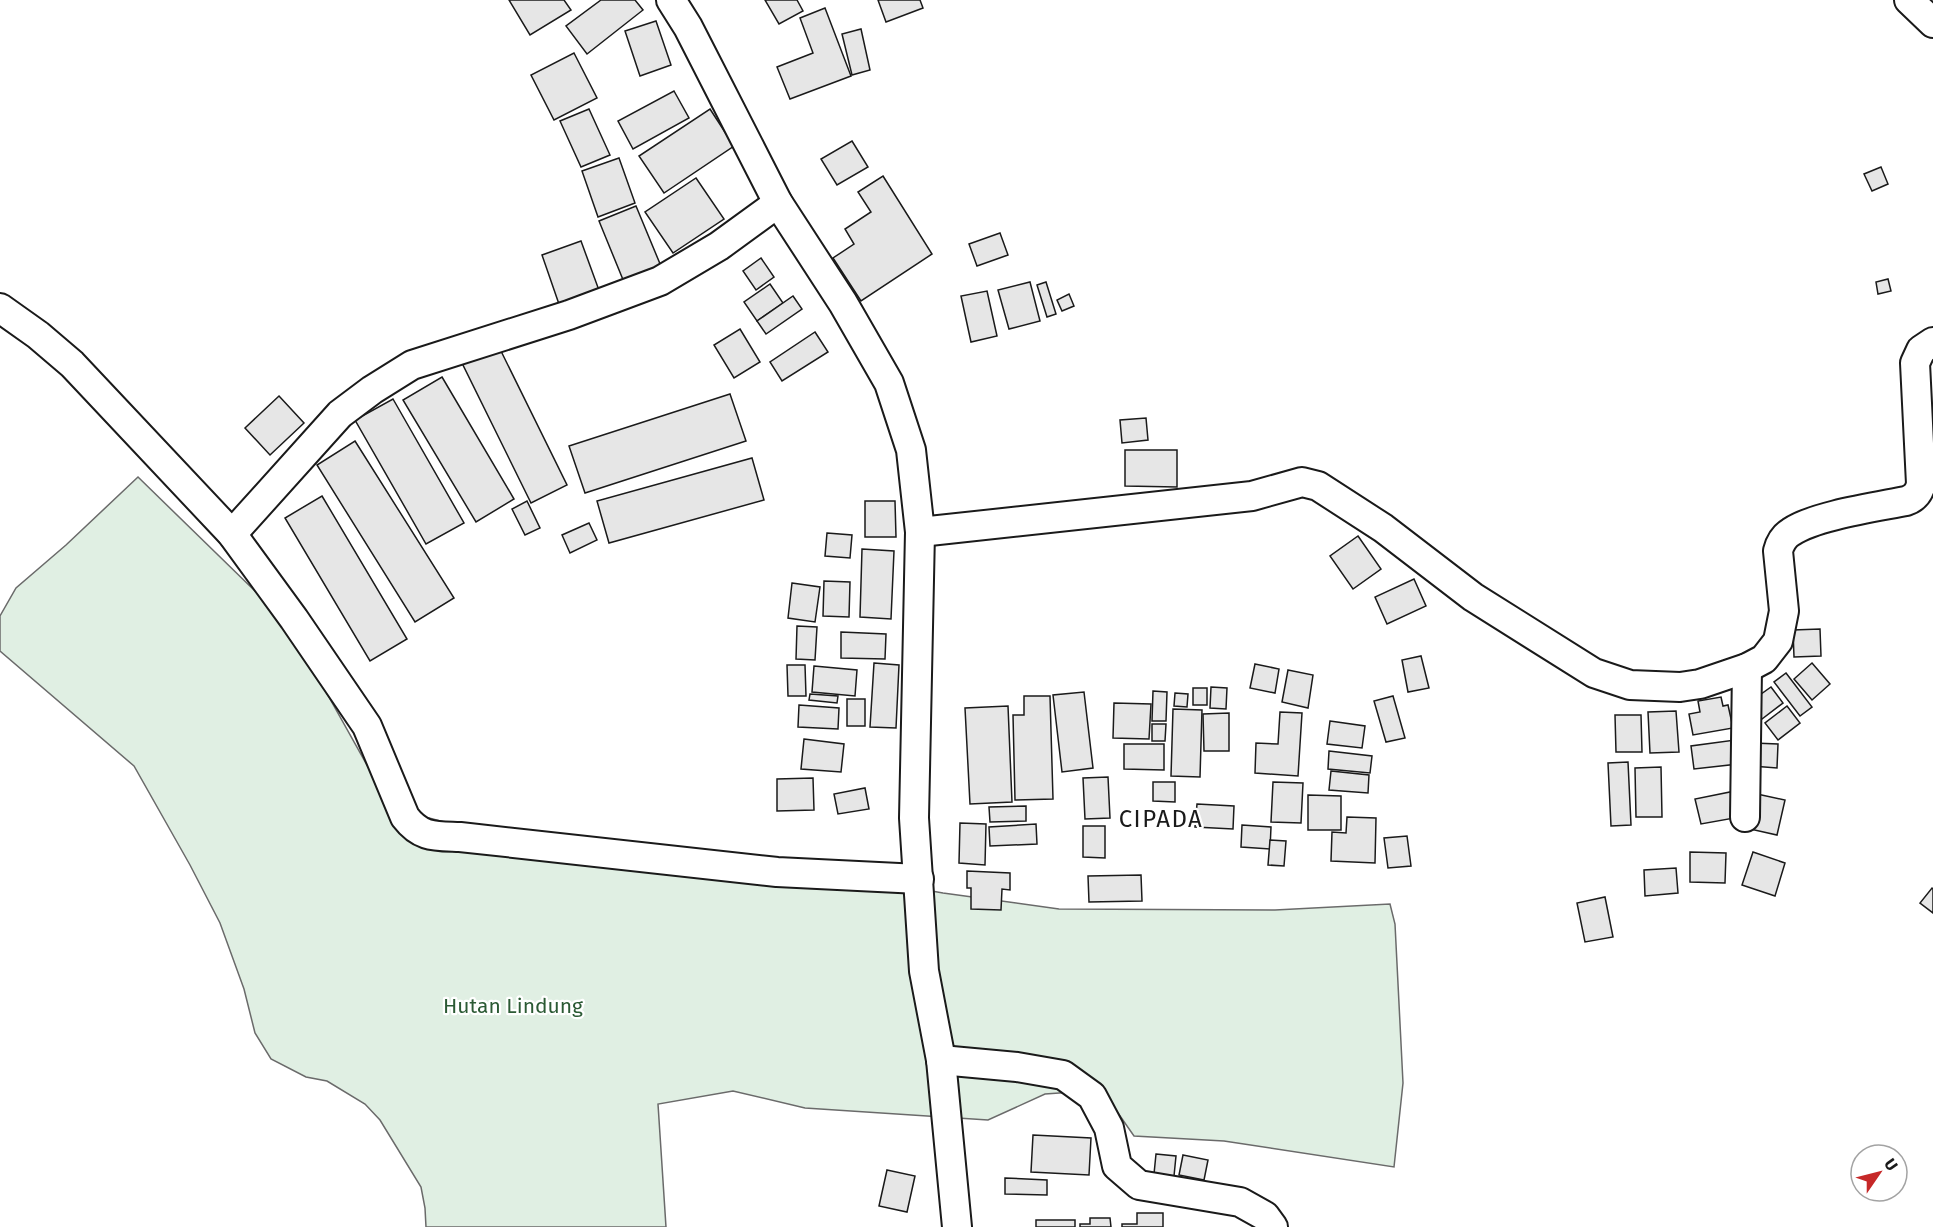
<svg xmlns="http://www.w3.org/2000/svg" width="1933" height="1227" viewBox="0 0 1933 1227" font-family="'Fira Sans',sans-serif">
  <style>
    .green { fill: #e0efe3; stroke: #6a6a6a; stroke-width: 1.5 }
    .building { fill: #e6e6e6; stroke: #1a1a1a; stroke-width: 1.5 }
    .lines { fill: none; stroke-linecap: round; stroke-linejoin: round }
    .minor-casing { stroke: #1a1a1a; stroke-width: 32 }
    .minor { stroke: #fff; stroke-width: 28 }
    .labels { text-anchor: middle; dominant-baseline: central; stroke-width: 4.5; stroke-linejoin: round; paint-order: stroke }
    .park-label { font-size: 21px; fill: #2b5a34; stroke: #fff }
    .quarter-label { font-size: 24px; letter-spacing: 1.5px; fill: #1a1a1a; stroke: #fff }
  </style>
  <rect width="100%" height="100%" fill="#fff"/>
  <path class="green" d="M138,477l121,118 52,70 80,143 57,15 273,31 222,39 116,16 216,1 115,-6 5,20 8,159 -9,84 -170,-26 -90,-5 -32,-46 -57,4 -57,26 -183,-12 -72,-17 -75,13 8,123h-240l-1,-19 -4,-21 -41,-67 -15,-16 -38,-23 -21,-4 -35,-18 -16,-26 -11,-44 -24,-66 -30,-58 -56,-99 -134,-115v-35l16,-28 50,-43z"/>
  <g class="building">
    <path d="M509,0h55l7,10 -41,25z"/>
    <path d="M601,0h34l8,10 -56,44 -21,-28z"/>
    <path d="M765,0h32l6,11 -24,13z"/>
    <path d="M878,0h42l3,8 -37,14z"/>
    <path d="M825,8l26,68 -61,23 -13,-32 36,-14 -13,-35z"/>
    <path d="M656,21l15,44 -31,11 -15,-45z"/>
    <path d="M861,29l9,41 -18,5 -10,-41z"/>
    <path d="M574,53l23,45 -43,22 -23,-45z"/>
    <path d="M674,91l15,27 -56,31 -15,-28z"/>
    <path d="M589,109l21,46 -29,12 -21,-46z"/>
    <path d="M710,109l24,37 -70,47 -25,-37z"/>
    <path d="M852,141l16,26 -31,18 -16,-26z"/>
    <path d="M619,158l16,45 -37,14 -16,-46z"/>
    <path d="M1881,167l7,17 -16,7 -8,-17z"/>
    <path d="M883,176l49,78 -71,47 -28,-43 21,-14 -9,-15 26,-17 -13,-20z"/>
    <path d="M696,178l28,41 -51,34 -28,-41z"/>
    <path d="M636,206l27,65 -37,16 -27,-66z"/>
    <path d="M1000,233l8,22 -31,11 -8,-22z"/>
    <path d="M581,241l19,52 -40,14 -18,-52z"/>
    <path d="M761,258l13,19 -18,13 -13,-19z"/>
    <path d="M1888,279l3,12 -13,3 -2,-12z"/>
    <path d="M1030,282l10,39 -31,8 -11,-39z"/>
    <path d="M1046,282l10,32 -9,3 -10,-32z"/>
    <path d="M770,284l13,19 -26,18 -13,-19z"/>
    <path d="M987,291l10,45 -26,6 -10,-46z"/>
    <path d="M1069,294l5,12 -12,5 -5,-11z"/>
    <path d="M793,296l9,13 -36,25 -9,-13z"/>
    <path d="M740,329l20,33 -26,16 -20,-33z"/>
    <path d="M815,332l13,20 -46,29 -12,-19z"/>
    <path d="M498,345l69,140 -36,18 -69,-140z"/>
    <path d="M442,377l72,122 -38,23 -73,-122z"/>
    <path d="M730,394l16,47 -161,52 -16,-47z"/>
    <path d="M279,396l25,27 -34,32 -25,-27z"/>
    <path d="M393,399l71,124 -38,21 -71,-124z"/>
    <path d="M1146,418l2,22 -26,3 -2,-23z"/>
    <path d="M355,441l99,157 -39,24 -98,-157z"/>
    <path d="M1125,450h52v37l-52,-1z"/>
    <path d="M752,458l12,42 -155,43 -12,-42z"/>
    <path d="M322,496l85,143 -37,22 -85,-143z"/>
    <path d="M527,501l13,27 -15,7 -13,-26z"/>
    <path d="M865,501h30l1,36h-31z"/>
    <path d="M589,523l8,17 -27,13 -8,-18z"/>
    <path d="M827,533l25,2 -2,23 -25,-2z"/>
    <path d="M1358,536l23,33 -28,20 -23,-33z"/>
    <path d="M862,549l32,2 -3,68 -31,-2z"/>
    <path d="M1414,579l12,27 -39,18 -12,-27z"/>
    <path d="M824,581l26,1 -1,35 -26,-1z"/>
    <path d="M792,583l28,4 -5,35 -27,-4z"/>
    <path d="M797,626l20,1 -2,33 -19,-1z"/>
    <path d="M1820,629l1,27 -27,1 -1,-27z"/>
    <path d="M841,632l45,2 -1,25 -44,-1z"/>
    <path d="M1421,656l8,32 -21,4 -6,-32z"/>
    <path d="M874,663l25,2 -3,63 -26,-1z"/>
    <path d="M1812,663l18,21 -18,16 -18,-21z"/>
    <path d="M1255,664l24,5 -4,24 -25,-5z"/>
    <path d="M787,665h18l1,31h-18z"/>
    <path d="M814,666l43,4 -2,26 -43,-4z"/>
    <path d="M1288,670l25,5 -5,33 -26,-6z"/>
    <path d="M1786,673l26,34 -12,9 -26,-34z"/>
    <path d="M1211,687l16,1 -1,21 -16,-1z"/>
    <path d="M1771,687l12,16 -21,16 -12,-17z"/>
    <rect x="1193" y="688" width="14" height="17"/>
    <path d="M1153,691l14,1 -1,29h-14z"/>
    <path d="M1084,692l9,76 -31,4 -9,-77z"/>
    <path d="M1175,693l13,1 -1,13 -13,-1z"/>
    <path d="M810,694l28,2 -1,7 -28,-3z"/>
    <path d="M1024,696h26l3,103 -38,1 -2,-85h11z"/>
    <path d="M1393,696l12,42 -19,4 -12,-41z"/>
    <path d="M1721,697l2,9 5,-1 5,23 -40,7 -4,-21 11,-2 -2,-11z"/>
    <rect x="847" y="699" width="18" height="27"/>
    <path d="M1114,703l37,1 -2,35 -36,-1z"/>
    <path d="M799,705l40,3 -1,21 -40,-2z"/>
    <path d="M1008,706l4,96 -42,2 -5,-96z"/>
    <path d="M1787,706l13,17 -22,17 -13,-17z"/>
    <path d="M1173,709l29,1 -2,67 -29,-1z"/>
    <path d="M1676,711l3,41 -29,1 -2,-41z"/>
    <path d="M1280,712l22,1 -4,63 -43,-3 1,-30 22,1z"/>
    <path d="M1229,713v38h-25l-1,-37z"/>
    <path d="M1615,715h26l1,37h-26z"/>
    <path d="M1330,721l35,5 -3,22 -35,-4z"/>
    <path d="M1152,724h14l-1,17h-13z"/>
    <path d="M804,739l40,5 -3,28 -40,-3z"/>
    <path d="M1735,740l3,24 -44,5 -3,-23z"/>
    <path d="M1753,743l25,1 -1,24 -25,-2z"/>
    <path d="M1124,744h40v26l-40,-1z"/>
    <path d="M1329,751l43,5 -2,17 -42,-4z"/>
    <path d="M1628,762l3,63 -20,1 -3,-63z"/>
    <path d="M1661,767l1,50h-26l-1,-49z"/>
    <path d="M1331,771l38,4 -1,18 -39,-3z"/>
    <path d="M1108,777l2,41 -25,1 -2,-41z"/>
    <path d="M813,778l1,32 -37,1v-32z"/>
    <path d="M1153,782h22v20l-22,-1z"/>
    <path d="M1273,782l30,1 -2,40 -30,-1z"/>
    <path d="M865,788l4,21 -31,5 -4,-20z"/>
    <path d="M1735,791l5,26 -39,7 -6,-25z"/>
    <path d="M1757,794l28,6 -8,35 -27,-6z"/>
    <path d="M1308,795l33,1v34h-33z"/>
    <path d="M1197,804l37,2 -1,23 -38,-2z"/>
    <path d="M1026,806v15l-36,1 -1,-15z"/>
    <path d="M1347,817l29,1 -1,45 -44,-2 1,-29 14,1z"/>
    <path d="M960,823l26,1 -1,41 -26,-2z"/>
    <path d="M1036,824l1,20 -47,2 -1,-19z"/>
    <path d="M1242,825l29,2 -1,22 -29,-2z"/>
    <path d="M1083,826h22v32l-22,-1z"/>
    <path d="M1407,836l4,30 -23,2 -4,-30z"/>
    <path d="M1270,840l16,1 -2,25 -16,-1z"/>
    <path d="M1690,852l36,1 -1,30 -35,-1z"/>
    <path d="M1753,852l32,11 -10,33 -33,-11z"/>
    <path d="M1676,868l2,25 -33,3 -1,-26z"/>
    <path d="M967,871l43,2v17l-8,-1 -1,21 -30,-1v-21h-4z"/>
    <path d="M1141,875l1,26 -53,1 -1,-26z"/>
    <path d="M1932,888l1,1v24l-13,-10z"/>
    <path d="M1605,897l8,40 -28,5 -8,-39z"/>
    <path d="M1033,1135l58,3 -2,37 -58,-3z"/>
    <path d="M1156,1154l20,2 -2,20 -20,-2z"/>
    <path d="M1183,1155l25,5 -4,20 -25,-5z"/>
    <path d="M887,1170l28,6 -8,36 -28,-6z"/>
    <path d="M1005,1178l42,2v15l-42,-1z"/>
    <path d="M1137,1213h26v14h-41v-3h15z"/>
    <path d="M1090,1218h20l1,9h-31v-3h10z"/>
    <rect x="1036" y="1220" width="39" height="7"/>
  </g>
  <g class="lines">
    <defs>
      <g id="minor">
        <path d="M671,0l17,27 90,176 65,100 46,80 22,67 9,82 -6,286 10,153 17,89 16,167"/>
        <path d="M1909,0l24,23"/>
        <path d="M0,308l38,27 34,29 160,170 62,85 73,107 38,91c16,21 30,19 55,20l317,35 142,7"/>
        <path d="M920,532l332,-36 50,-14 16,4 65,42 90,69 121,76 36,12 50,2 20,-3 47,-16 17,-9 14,-18 6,-30 -6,-60c2,-8 5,-14 13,-19 23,-16 85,-25 115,-31 9,-3 13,-8 15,-17l-6,-121 6,-13 12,-8"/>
        <path d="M232,534l108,-120 32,-24 40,-25 157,-50 91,-34 59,-35 59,-43"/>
        <path d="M1745,817l2,-149"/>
        <path d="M941,1060l76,7 46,8 29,21 17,32 8,38 22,19 101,17 25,14 8,11"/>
      </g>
    </defs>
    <use href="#minor" class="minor-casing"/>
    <use href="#minor" class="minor"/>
  </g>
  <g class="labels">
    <g class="park-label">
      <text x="513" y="1006">Hutan Lindung</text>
    </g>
    <g class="quarter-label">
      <text x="1161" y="819">CIPADA</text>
    </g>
  </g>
  <g transform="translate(1879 1173) rotate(55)"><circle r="28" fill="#ffffff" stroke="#a3a3a3" stroke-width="1.5"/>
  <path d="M0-4.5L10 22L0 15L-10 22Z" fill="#c62828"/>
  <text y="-9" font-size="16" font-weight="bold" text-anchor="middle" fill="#1a1a1a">U</text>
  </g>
</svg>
